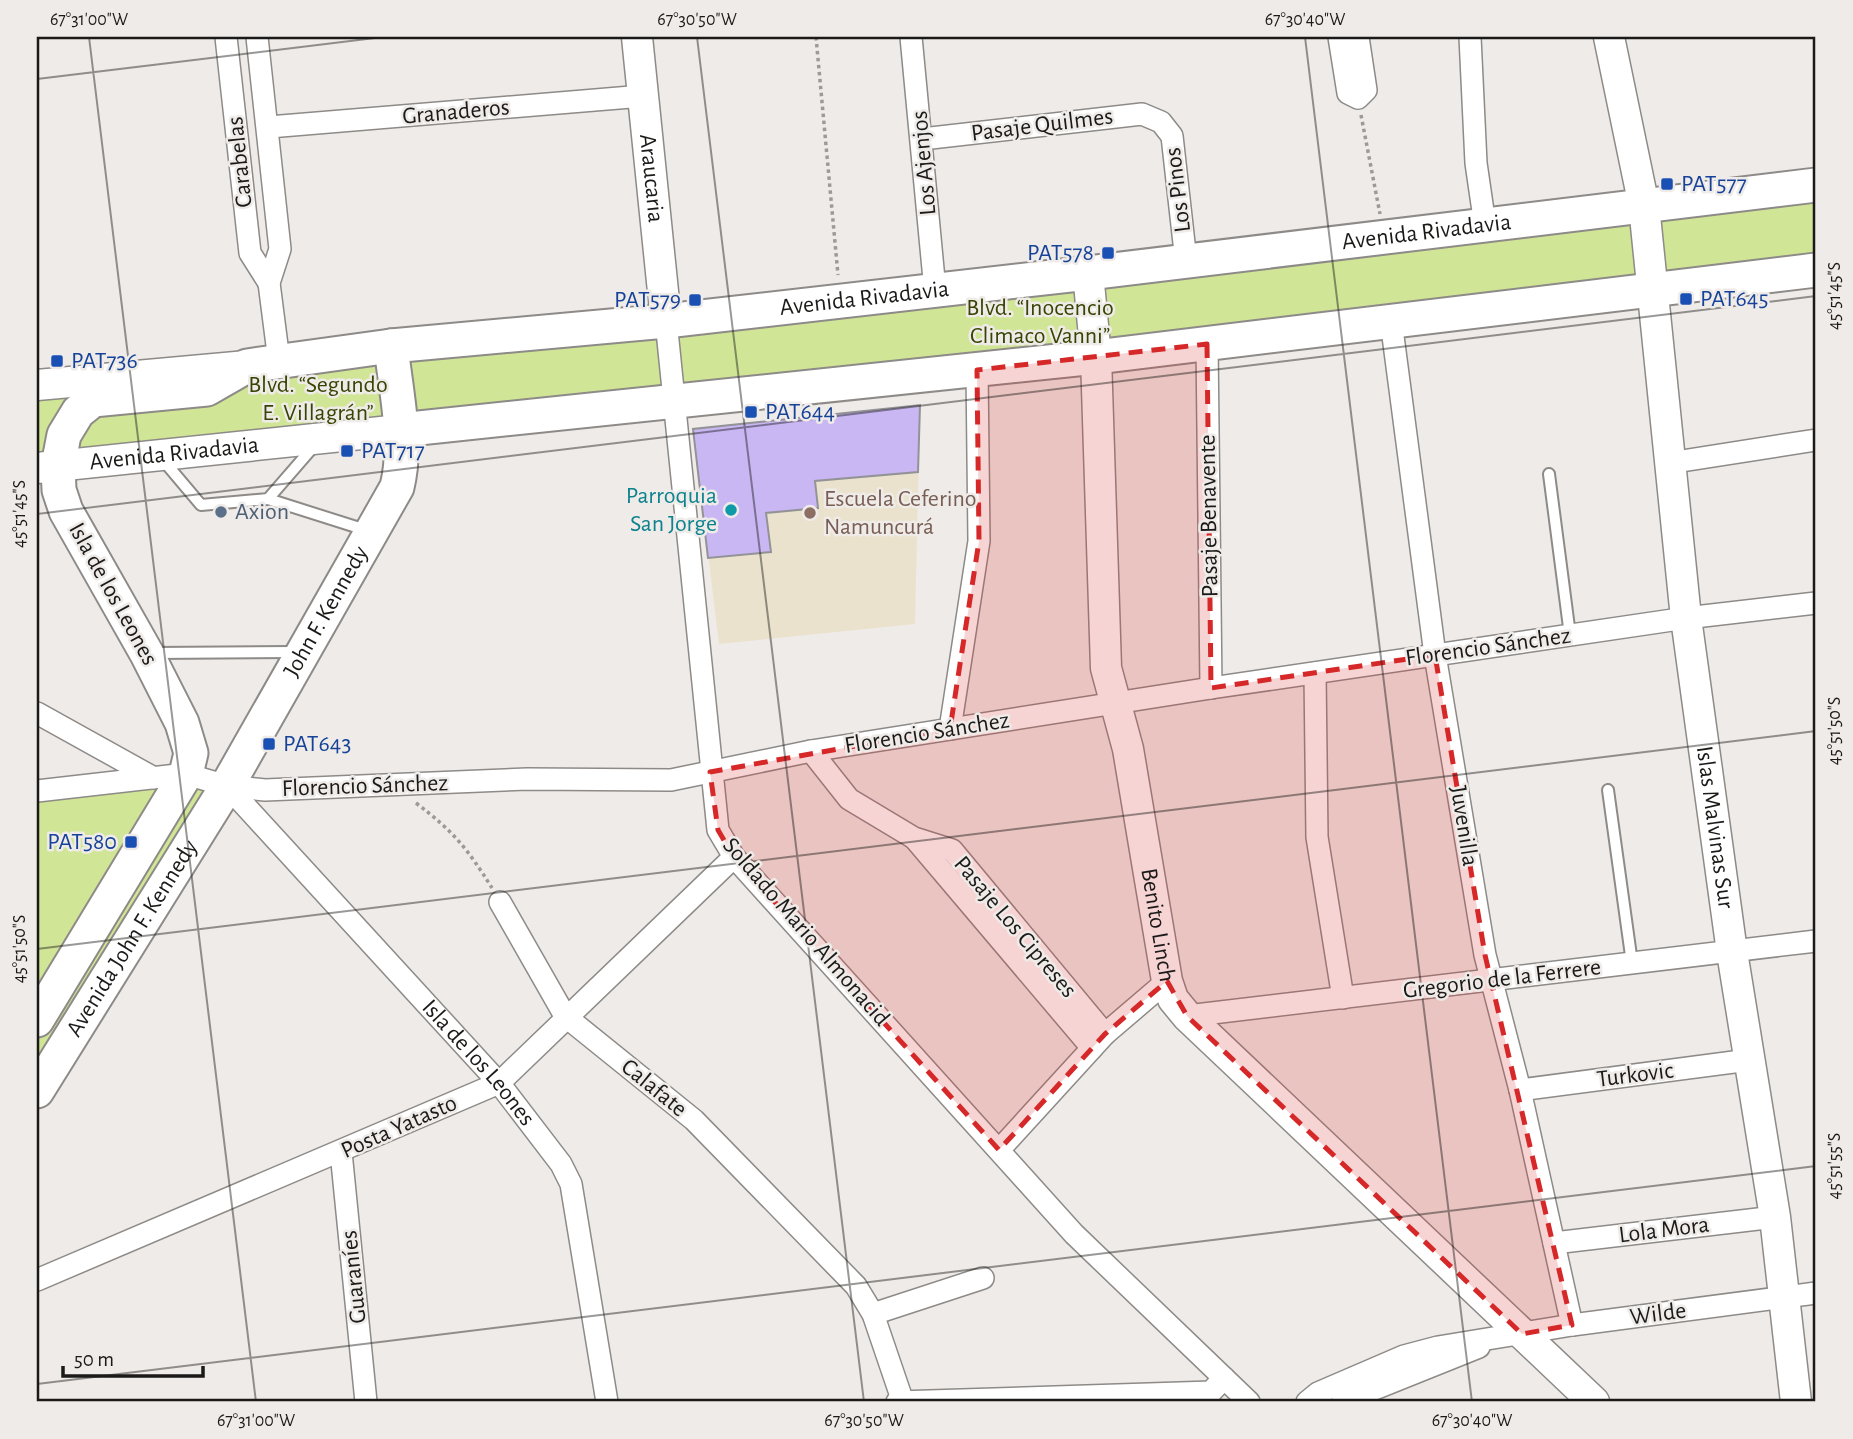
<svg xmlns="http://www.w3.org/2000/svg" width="1853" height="1439" viewBox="0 0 1853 1439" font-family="'Alegreya Sans',sans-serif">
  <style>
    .education { fill: #eae2cc }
    .green { fill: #d0e596 }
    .building { fill: #c9b7f4; stroke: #939296; stroke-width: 2 }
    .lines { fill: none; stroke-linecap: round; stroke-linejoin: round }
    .lane-casing { stroke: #8d8a87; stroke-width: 14 }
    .street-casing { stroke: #8d8a87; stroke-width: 24 }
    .secondary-casing { stroke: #8d8a87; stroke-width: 33 }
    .primary-casing { stroke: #8d8a87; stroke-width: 37 }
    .path { stroke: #9c9a97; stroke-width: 3.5; stroke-dasharray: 3.5 3.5; stroke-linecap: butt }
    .lane { stroke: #fff; stroke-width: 10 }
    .street { stroke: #fff; stroke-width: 21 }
    .secondary { stroke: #fff; stroke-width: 30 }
    .primary { stroke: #fff; stroke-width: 33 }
    .marked { fill: #d62828; fill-opacity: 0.2; stroke: #d62828; stroke-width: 5; stroke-dasharray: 14 9; stroke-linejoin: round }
    .ticks { fill: none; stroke: #1b1a19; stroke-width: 2; stroke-opacity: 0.45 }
    .transit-dot { fill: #1a4fb4; stroke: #efebe8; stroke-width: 2.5 }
    .culture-dot { fill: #0f9aa8; stroke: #efebe8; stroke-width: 2.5 }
    .service-dot { fill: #5c6f8a; stroke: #efebe8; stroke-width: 2.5 }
    .education-dot { fill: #8d6e63; stroke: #efebe8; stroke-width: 2.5 }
    .labels { text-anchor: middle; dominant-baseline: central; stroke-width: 5; stroke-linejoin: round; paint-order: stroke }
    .street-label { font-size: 24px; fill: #1b1a19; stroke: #efebe8 }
    .transit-label { font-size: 24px; fill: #164399; stroke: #efebe8; text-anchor: start }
    .park-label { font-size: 24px; fill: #384403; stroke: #efebe8 }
    .culture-label { font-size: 24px; fill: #0d838f; stroke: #efebe8; text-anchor: end }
    .education-label { font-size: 24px; fill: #785e54; stroke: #efebe8; text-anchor: start }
    .service-label { font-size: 24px; fill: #4e5e75; stroke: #efebe8; text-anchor: start }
    .neatline { fill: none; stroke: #1b1a19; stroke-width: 2.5 }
    .ticks-label { font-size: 18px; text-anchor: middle; fill: #1b1a19 }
  </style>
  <rect width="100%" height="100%" fill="#efebe8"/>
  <path class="education" d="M920,405l-5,219 -196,20 -26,-215z"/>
  <g class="green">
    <path d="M1816,185v85l-1779,198v-83z"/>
    <path d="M186,774l41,12 -190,305v-71z"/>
    <path d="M165,785l-128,213v-197z"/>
  </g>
  <path class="building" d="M920,405l-2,67 -103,9 3,27 -52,5 5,39 -63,6 -15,-129z"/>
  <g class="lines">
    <defs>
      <g id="lane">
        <path d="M163,460l38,45 67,-6 46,-53"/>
        <path d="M1549,474l21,161"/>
        <path d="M268,499l101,32"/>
        <path d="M154,653l141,-1"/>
        <path d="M1608,790l24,173"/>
      </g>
      <g id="street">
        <path d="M226,37l24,216 19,30"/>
        <path d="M257,37l23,212 -11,34 10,78"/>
        <path d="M911,37l24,253"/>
        <path d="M1339,37l9,56 10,5 8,-8 -8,-53"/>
        <path d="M1470,37l6,126 9,62"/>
        <path d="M269,127l374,-31"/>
        <path d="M922,139l220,-25 19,8 11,14 14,125"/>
        <path d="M666,321l52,509 16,27 340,377 175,168"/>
        <path d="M1391,321l44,334 50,300 35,135 52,235"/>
        <path d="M1207,344l4,344"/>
        <path d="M1669,463l147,-23"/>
        <path d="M1315,673l2,164 26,161"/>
        <path d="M37,713l117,65"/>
        <path d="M950,729l29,-188 -2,-171"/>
        <path d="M811,751l38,48 65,39 38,12 153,184"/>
        <path id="s1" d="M227,786l272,297 62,81 10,20 36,218"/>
        <path d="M37,791l149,-17 41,12 38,4 262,-11 144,1 140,-29 400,-63 475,-70 130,-15"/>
        <path d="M915,839l177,209"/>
        <path d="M500,902l65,114 129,104 162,166 17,28 30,88"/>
        <path d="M1187,1016l629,-75"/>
        <path d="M1520,1090l229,-30"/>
        <path d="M999,1150l106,-116 62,-53"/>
        <path d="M341,1152l25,250"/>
        <path d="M1554,1243l221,-26"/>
        <path d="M37,1280l462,-197 235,-226"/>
        <path d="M873,1314l110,-36"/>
        <path d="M897,1402l314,-10 13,-14"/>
        <path d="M1307,1402l11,-9 86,-37 34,-9 134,-22 244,-32"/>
        <path d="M1342,1402l137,-55"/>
      </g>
      <g id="secondary">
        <path id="s2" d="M637,37l29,284"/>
        <path id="s3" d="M1609,37l35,169 42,412 46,334 43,265 21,185"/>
        <path id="s4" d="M1088,273l8,84 10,311 22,81 39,232 6,18 14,17 407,386"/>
        <path d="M37,385l210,-19"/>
        <path id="s5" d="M37,468l363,-38"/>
      </g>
      <g id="primary">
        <path d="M400,430l696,-73 720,-87"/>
        <path id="s6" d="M37,1020l149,-246 5,-21 -9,-30 -35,-69 -81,-143 -7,-21 -1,-24 6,-31 14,-23 15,-12 114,-11 40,-23 144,-20 275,-25 422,-48 728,-88"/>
        <path id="s7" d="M37,1091l190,-305 170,-299c11,-45 -1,-94 -6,-141"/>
      </g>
    </defs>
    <use href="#lane" class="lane-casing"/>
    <use href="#street" class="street-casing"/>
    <use href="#secondary" class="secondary-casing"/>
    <use href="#primary" class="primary-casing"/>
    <g class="path">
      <path d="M816,37l22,238"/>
      <path d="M1361,115l19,99"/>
      <path d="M416,803c38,29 51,45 76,85"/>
    </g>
    <use href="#lane" class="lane"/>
    <use href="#street" class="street"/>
    <use href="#secondary" class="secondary"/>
    <use href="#primary" class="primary"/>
  </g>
  <path class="marked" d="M1207,344l4,344 224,-33 50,300 87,370 -50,9 -335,-318 -20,-35 -62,53 -106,116 -265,-293 -16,-27 -8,-58 240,-43 29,-188 -2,-171z"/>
  <path class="ticks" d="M89,37l167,1365M697,37l167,1365M1305,37l167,1365M37,79l346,-42M37,514l1779,-218M37,949l1779,-218M37,1384l1779,-218"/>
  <g class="transit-dot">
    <rect x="1660" y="177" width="14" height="14" rx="3.5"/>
    <rect x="1101" y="246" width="14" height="14" rx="3.5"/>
    <rect x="1679" y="292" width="14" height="14" rx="3.5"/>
    <rect x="688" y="293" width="14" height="14" rx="3.5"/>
    <rect x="50" y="354" width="14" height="14" rx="3.5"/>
    <rect x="744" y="405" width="14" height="14" rx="3.5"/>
    <rect x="340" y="444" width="14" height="14" rx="3.5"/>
    <rect x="262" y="737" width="14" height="14" rx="3.5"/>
    <rect x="124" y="835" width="14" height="14" rx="3.5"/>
  </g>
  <circle class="culture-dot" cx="731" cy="510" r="7"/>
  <circle class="service-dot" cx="221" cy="512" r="7"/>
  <circle class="education-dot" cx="810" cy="513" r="7"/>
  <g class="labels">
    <g class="street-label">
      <text transform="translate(456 112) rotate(-5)">Granaderos</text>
      <text transform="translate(1042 125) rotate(-7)">Pasaje Quilmes</text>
      <text transform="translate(240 162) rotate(-96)">Carabelas</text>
      <text transform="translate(924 163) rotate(-95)">Los Ajenjos</text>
      <text stroke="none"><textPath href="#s2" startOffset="142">Araucaria</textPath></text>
      <text transform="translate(1178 190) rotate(-97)">Los Pinos</text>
      <text stroke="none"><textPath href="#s6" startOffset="2054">Avenida Rivadavia</textPath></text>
      <text stroke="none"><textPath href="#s6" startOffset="1488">Avenida Rivadavia</textPath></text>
      <text stroke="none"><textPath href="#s5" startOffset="138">Avenida Rivadavia</textPath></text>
      <text transform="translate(1209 516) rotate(-91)">Pasaje Benavente</text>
      <text transform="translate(113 594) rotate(61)">Isla de los Leones</text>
      <text stroke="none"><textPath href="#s7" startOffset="560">John F. Kennedy</textPath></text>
      <text transform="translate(1488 647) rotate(-8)">Florencio Sánchez</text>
      <text transform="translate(927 733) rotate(-9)">Florencio Sánchez</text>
      <text transform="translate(365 786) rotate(-2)">Florencio Sánchez</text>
      <text transform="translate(1464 826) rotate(81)">Juvenilla</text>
      <text stroke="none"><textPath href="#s3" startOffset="798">Islas Malvinas Sur</textPath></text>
      <text stroke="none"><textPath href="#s4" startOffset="658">Benito Linch</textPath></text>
      <text transform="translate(1015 927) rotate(50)">Pasaje Los Cipreses</text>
      <text transform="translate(806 932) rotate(49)">Soldado Mario Almonacid</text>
      <text stroke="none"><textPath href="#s7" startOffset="180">Avenida John F. Kennedy</textPath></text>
      <text transform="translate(1502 979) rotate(-7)">Gregorio de la Ferrere</text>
      <text stroke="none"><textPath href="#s1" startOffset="374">Isla de los Leones</textPath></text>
      <text transform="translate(1635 1075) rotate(-7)">Turkovic</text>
      <text transform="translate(654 1088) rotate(39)">Calafate</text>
      <text transform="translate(399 1127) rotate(-24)">Posta Yatasto</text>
      <text transform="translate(1664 1230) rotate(-7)">Lola Mora</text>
      <text transform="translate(354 1277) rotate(-96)">Guaraníes</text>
      <text transform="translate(1658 1314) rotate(-7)">Wilde</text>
    </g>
    <g class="transit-label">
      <text x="1681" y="184">PAT577</text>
      <text x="1094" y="253" text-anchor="end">PAT578</text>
      <text x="1700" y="299">PAT645</text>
      <text x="681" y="300" text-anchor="end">PAT579</text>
      <text x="71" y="361">PAT736</text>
      <text x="765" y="412">PAT644</text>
      <text x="361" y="451">PAT717</text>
      <text x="283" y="744">PAT643</text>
      <text x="117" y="842" text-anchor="end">PAT580</text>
    </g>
    <g class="park-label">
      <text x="1040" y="308">Blvd. “Inocencio<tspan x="1040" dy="28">Climaco Vanni”</tspan></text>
      <text x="318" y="385">Blvd. “Segundo<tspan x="318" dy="28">E. Villagrán”</tspan></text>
    </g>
    <g class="culture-label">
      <text x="717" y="496">Parroquia<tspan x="717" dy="28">San Jorge</tspan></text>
    </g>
    <g class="education-label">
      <text x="824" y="499">Escuela Ceferino<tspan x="824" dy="28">Namuncurá</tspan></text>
    </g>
    <g class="service-label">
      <text x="235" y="512">Axion</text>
    </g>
  </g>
  <rect width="1853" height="1439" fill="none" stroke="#efebe8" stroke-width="77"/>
  <path d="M63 1366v10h140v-10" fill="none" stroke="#1b1a19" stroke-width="3.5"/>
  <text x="74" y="1366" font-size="21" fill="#1b1a19" stroke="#efebe8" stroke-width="5" paint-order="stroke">50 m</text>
  <rect x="38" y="38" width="1776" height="1362" class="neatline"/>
  <g class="ticks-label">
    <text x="89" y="25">67°31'00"W</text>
    <text x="697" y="25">67°30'50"W</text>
    <text x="1305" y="25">67°30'40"W</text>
    <text transform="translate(1834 296) rotate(-90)" y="6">45°51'45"S</text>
    <text transform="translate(19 514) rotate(-90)" y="6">45°51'45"S</text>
    <text transform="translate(1834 731) rotate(-90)" y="6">45°51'50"S</text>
    <text transform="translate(19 949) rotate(-90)" y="6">45°51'50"S</text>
    <text transform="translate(1834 1166) rotate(-90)" y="6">45°51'55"S</text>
    <text x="256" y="1426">67°31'00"W</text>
    <text x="864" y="1426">67°30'50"W</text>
    <text x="1472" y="1426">67°30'40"W</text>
  </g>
</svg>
